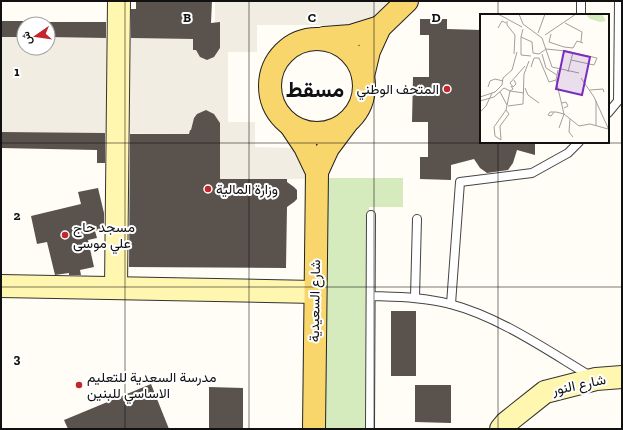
<svg xmlns="http://www.w3.org/2000/svg" width="623" height="430" viewBox="0 0 623 430" font-family="'Zilla Slab',Vazirmatn,serif">
  <style>
    .green { fill: #d5ebbd }
    .plaza { fill: #f1ede2 }
    .building { fill: #5a524d }
    .lines { fill: none; stroke-linecap: round; stroke-linejoin: round }
    .lane-casing { stroke: #444; stroke-width: 10 }
    .secondary-casing { stroke: #333; stroke-width: 24 }
    .primary-casing { stroke: #222; stroke-width: 24 }
    .lane { stroke: #fff; stroke-width: 8 }
    .secondary { stroke: #fff6b0; stroke-width: 22 }
    .primary { stroke: #f9d66b; stroke-width: 22 }
    .grid { fill: none; stroke: #111; stroke-width: 1; stroke-opacity: 0.55 }
    .poi-dot { fill: #c4262e; stroke: #fff; stroke-width: 1.5 }
    .labels { text-anchor: middle; dominant-baseline: central; stroke-width: 4; stroke-linejoin: round; paint-order: stroke }
    .poi-label { font-size: 14px; fill: #111; stroke: #fff; text-anchor: start }
    .street-label { font-size: 14px; fill: #111; stroke: #fff }
    .town-label { font-size: 22px; font-weight: bold; fill: #111; stroke: #fff }
    .inset-road { fill: none; stroke: #a09f9a; stroke-width: 1 }
    .view { fill: #7b2cbf; fill-opacity: 0.15; stroke: #7b2cbf; stroke-width: 2 }
    .inset-edge { fill: none; stroke: #111; stroke-width: 2 }
    .grid-label { font-size: 13px; text-anchor: middle; font-weight: bold; fill: #111; stroke: #fff; stroke-width: 4; stroke-linejoin: round; paint-order: stroke }
  </style>
  <rect width="100%" height="100%" fill="#fffdf5"/>
  <path class="green" d="M325,178h78v29h-34l-1,222h-44z"/>
  <path class="plaza" d="M215,1h178l-28,24h-108v27h-29v70h27v25l38,1 17,31h-90v-56l-6,-9 -8,-4 -9,4 -3,4 -1,12h-3l-1,4 -188,-2v-95h23v11h24v-11l145,2v11h5l2,7 7,3 7,-3 3,-7h3v-27h-5z"/>
  <g class="building">
    <path d="M136,1h76l-1,22 9,-1v26l-6,9 -7,3 -7,-3 -4,-7h-3v-11l-62,-1v-29h5z"/>
    <path d="M106,9v29l-58,-1v-15h58z"/>
    <path d="M420,19h27v10l34,1v112h54v13l-18,-5 -4,13 -5,7 -21,3 -7,-5 -6,-9 -23,6v15l-31,-1v-22h8v-35h-16l1,-45h16v-42h-9z"/>
    <rect x="1" y="21" width="23" height="16"/>
    <path d="M206,110l8,4 6,9v56h67v3l7,5 3,3v9l-3,3 -7,5 -1,61 -157,-1 1,-133h59l1,-4h1l3,-12 3,-4z"/>
    <path d="M1,132l104,1v30h-8v-13l-96,-2z"/>
    <path d="M98,188l6,25v16l-9,2 2,7 -9,2 6,27 -14,3 1,5h-12v-2l-14,2 -8,-33 -10,2 -6,-28 50,-12 -3,-12z"/>
    <rect x="391" y="311" width="25" height="65"/>
    <path d="M151,384l18,45h-101l-4,-9z"/>
    <path d="M415,385h36v38l-36,-1z"/>
    <path d="M209,387l34,1v41h-34z"/>
  </g>
  <g class="lines">
    <defs>
      <g id="lane">
        <path d="M581,15v-14"/>
        <path d="M608,113l10,-12 1,-100"/>
        <path d="M371,296c27,1 53,1 79,8 50,13 98,47 142,73"/>
        <path d="M415,297l2,-78"/>
        <path d="M451,304l9,-122 72,-9 36,-20 11,-11"/>
        <path d="M370,429l1,-214"/>
      </g>
      <g id="secondary">
        <path d="M1,286l314,6"/>
        <path d="M116,288l3,-287"/>
        <path d="M501,429l5,-6 39,-31 51,-13 26,-2"/>
      </g>
      <g id="primary">
        <path d="M324,38l27,-2 29,-9"/>
        <circle cx="317" cy="86" r="47"/>
        <path d="M363,76l6,-25 11,-24 27,-26"/>
        <path d="M291,126l14,21 12,25 -3,257"/>
        <path d="M317,172l11,-24 18,-24"/>
      </g>
    </defs>
    <use href="#lane" class="lane-casing"/>
    <use href="#secondary" class="secondary-casing"/>
    <use href="#primary" class="primary-casing"/>
    <use href="#lane" class="lane"/>
    <use href="#secondary" class="secondary"/>
    <use href="#primary" class="primary"/>
  </g>
  <path class="grid" d="M125,1v428M249,1v428M374,1v428M498,1v14M498,142v287M1,143h621M1,287h621"/>
  <g class="poi-dot">
    <circle cx="447" cy="89" r="4"/>
    <circle cx="208" cy="189" r="4"/>
    <circle cx="65" cy="235" r="4"/>
    <circle cx="79" cy="385" r="4"/>
  </g>
  <g class="labels">
    <g class="poi-label">
      <text x="439" y="89" text-anchor="end">المتحف الوطني</text>
      <text x="216" y="189">وزارة المالية</text>
      <text x="73" y="227">مسجد حاج<tspan x="73" dy="16">علي موسى</tspan></text>
      <text x="87" y="377">مدرسة السعدية للتعليم<tspan x="87" dy="16">الاساسي للبنين</tspan></text>
    </g>
    <g class="street-label">
      <text transform="translate(315 301) rotate(-89)">شارع السعيدية</text>
      <text transform="translate(579 385) rotate(-12)">شارع النور</text>
    </g>
    <g class="town-label">
      <text x="315" y="89">مسقط</text>
    </g>
  </g>
  <g transform="translate(480 14)">
    <rect width="129" height="129" fill="#fffdf5"/>
    <path d="M109,0h13l4,7 -6,1 -10,-3 -3,-3z" fill="#d5ebbd"/>
    <path class="inset-road" d="M18,0l24,13M39,0l4,10 19,14 10,29 27,6M27,7v4l8,10 -1,19M85,9l17,9 -1,10M18,14l4,-7 4,2M43,15l-2,8 11,5 1,11 6,1 7,-5M58,19l7,-19M71,20l-2,8 15,5 9,1 4,-7 6,2M65,21l31,-21M41,23v18l10,1M66,35l20,2 31,7 -3,7 -23,-5M62,40l4,14 11,7M51,53l3,-9h5l10,24 7,-2M78,56l-2,10 8,34 15,12 11,-2 18,5M88,58l5,-20M101,64l13,19 15,33M34,66l2,4 -3,3 -3,-4 15,-17M8,73l2,-6 5,-2 8,2M45,74l3,7 11,8M110,76l13,-1 1,3M20,78l7,13M0,83l15,-5 7,-7 1,-7 9,-8 5,-18M0,87l14,-4 10,-9 6,3 3,-2 -2,-3M82,89l4,-1 2,4 -4,2M28,92l15,-2 1,-30 5,-13M0,98l6,-6 6,-13M74,98l-3,4 -3,-1 2,-3h6l8,2 -5,14M90,105l-1,13 4,5M116,112v-25M21,126l-6,-4 -1,-9 12,-17 4,-19 14,2M21,126l-1,-14 9,-12 -3,-4"/>
    <path class="view" d="M84,37l26,6 -8,38 -26,-6z"/>
    <rect width="129" height="129" class="inset-edge"/>
  </g>
  <g class="grid-label">
    <text x="187" y="22">B</text>
    <text x="312" y="22">C</text>
    <text x="436" y="22">D</text>
    <text x="17" y="76">1</text>
    <text x="17" y="220">2</text>
    <text x="17" y="363">3</text>
  </g>
  <rect width="623" height="430" fill="none" stroke="#111111" stroke-width="4"/>
  <g transform="translate(36 36) rotate(257)"><circle r="19" fill="#ffffff" stroke="#a0a0a0"/>
  <path d="M0-3L7 15L0 10L-7 15Z" fill="#c4262e"/>
  <text y="-6" font-size="11" font-weight="bold" text-anchor="middle" fill="#111111">ش</text>
  </g>
</svg>
